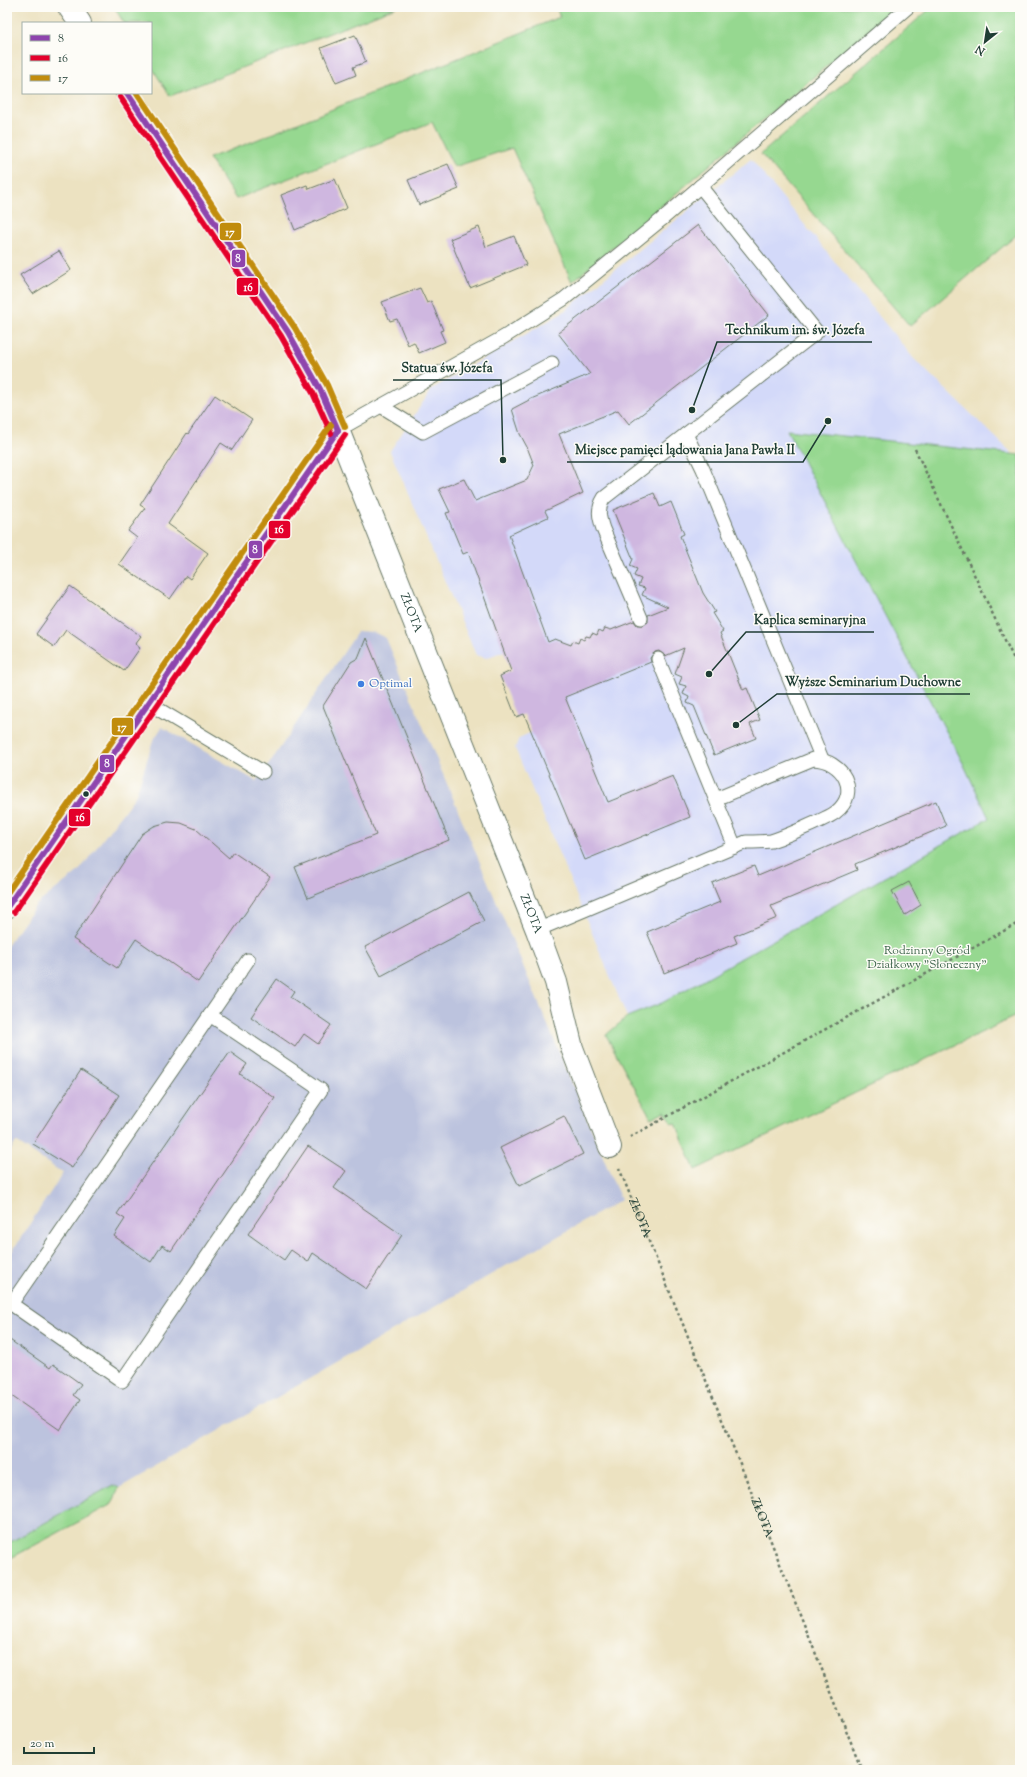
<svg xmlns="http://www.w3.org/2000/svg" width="1027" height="1777" viewBox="0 0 1027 1777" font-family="'Sorts Mill Goudy',serif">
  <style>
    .built { fill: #d3d9f9 }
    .industrial { fill: #bcc3de }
    .green { fill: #96d890; stroke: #5a8a62 }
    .building { fill: #cfb7e0 }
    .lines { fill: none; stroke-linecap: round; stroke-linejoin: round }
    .service-casing { stroke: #677765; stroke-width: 15 }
    .minor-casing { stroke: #677765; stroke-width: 24 }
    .tertiary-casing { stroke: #677765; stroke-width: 24 }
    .path { stroke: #677765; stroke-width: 2.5; stroke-dasharray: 3 3; stroke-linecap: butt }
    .service { stroke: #fff; stroke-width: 13 }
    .minor { stroke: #fff; stroke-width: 22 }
    .tertiary { stroke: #fff; stroke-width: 22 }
    .bus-1-casing { stroke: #fdfcf7; stroke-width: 9 }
    .bus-2-casing { stroke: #fdfcf7; stroke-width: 9 }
    .bus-3-casing { stroke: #fdfcf7; stroke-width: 9 }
    .bus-1 { stroke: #8e44ad; stroke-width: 6 }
    .bus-2 { stroke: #e4002b; stroke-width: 6 }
    .bus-3 { stroke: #c18c0d; stroke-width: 6 }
    .shop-dot { fill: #3f7fe0; stroke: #fdfcf7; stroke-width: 1.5 }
    .bus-dot { fill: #1f3d34; stroke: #fdfcf7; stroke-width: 1.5 }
    .labels { text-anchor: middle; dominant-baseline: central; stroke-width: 3; stroke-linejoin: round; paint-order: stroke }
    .street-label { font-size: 12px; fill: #1f3d34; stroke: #fdfcf7 }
    .shop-label { font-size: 12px; fill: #366cbe; stroke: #fdfcf7; text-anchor: start }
    .park-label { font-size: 12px; fill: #3d644b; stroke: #fdfcf7 }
    .leader { fill: none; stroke: #1f3d34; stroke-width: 1.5 }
    .callout-dot { fill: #1f3d34; stroke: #fdfcf7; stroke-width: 1.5 }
    .callout-label { font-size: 13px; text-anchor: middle; font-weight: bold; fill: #1f3d34; stroke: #fdfcf7; stroke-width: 3; stroke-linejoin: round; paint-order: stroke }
    .line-badge { stroke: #fdfcf7; stroke-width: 1.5 }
    .badge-label { font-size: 11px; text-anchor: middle; font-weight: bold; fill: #fff }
  </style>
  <rect width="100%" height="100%" fill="#fdfcf7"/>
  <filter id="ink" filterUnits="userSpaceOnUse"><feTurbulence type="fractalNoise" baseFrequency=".025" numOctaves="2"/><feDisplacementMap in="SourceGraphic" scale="8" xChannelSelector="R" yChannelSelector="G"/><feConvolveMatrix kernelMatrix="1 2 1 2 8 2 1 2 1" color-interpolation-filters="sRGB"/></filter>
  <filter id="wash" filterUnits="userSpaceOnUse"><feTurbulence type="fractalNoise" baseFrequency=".012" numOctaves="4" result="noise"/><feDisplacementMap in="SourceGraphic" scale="16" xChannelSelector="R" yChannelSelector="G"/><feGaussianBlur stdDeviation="0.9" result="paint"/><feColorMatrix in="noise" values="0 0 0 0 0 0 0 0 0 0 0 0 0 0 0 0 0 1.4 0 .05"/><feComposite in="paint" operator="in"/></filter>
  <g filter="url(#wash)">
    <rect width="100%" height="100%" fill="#ece2c1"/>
    <path class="built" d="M751,159l163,200 99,95 -226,-24 176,333 26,55 -327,185 -35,14 -112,-269 4,-10 13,-6 -8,-18 -8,3 -16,-41 11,-5 -7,-20 -18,7 -10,-3 -86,-204 42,-62 130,-76z"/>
    <path class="industrial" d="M358,631l15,1 13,6 235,562 -502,288 -6,-3 -106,59v-285l56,-86 -47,-31 -9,14v-210l29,-41 43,-34 57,-76 17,-54 9,-14 94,54 14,-18z"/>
    <g class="green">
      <path d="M114,7h282l-226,89 -19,-30v-43h-27z"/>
      <path d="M556,7h340l-324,275 -60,-134 -58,19 -22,-45 -196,77 -27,-41 30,-11 321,-130z"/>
      <path d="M932,7h88v225l-110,94 -149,-172z"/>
      <path d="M787,430l233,25v559l-325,156 -19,-47 -4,1 -7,-13 -14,7 -45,-83 21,-18 35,-14 327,-185 -26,-55z"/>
      <path d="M113,1485l6,3 -7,16 -105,56v-16z"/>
    </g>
    <g id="blocks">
      <g class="building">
        <path d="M355,35l11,27 -13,5 3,8 -20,8 -15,-35z"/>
        <path d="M448,164l11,25 -40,16 -11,-25z"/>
        <path d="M335,179l12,29 -52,22 -14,-35 26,-10 2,4z"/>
        <path d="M698,225l71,90 -140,109 -11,-14 -59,24 24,59 -38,18 3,6 -39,18 39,107 7,-3 16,6 2,-4 5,2 2,-5 4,2 2,-4 4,1 2,-4 5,2 2,-5 4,2 2,-4 6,2 23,-9 3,4h7l4,-3v-7l20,-8 -26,-12 3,-7 -7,-2 3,-7 -7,-3 3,-7 -7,-3 3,-7 -20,-49 41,-17 6,14 11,-5 13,32 -4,2 23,57 12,19 -3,1 11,18 -3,2 23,57 4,-2 13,32 -10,4 6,14 -42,17 -20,-49 -7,-3 2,-6 -6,-3 3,-8 -7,-2 3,-7 -7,-3 9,-26 -19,8 -6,-5 -4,1 -5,6 1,4 -86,35 43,105 65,-26 17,41 -105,43 -61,-146 -8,3 -16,-41 11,-5 -43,-119 -5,2 -17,-41 4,-1 -11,-23 25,-10 11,22 52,-21 7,-15 -7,-18 -7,-13 -8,-25 19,-10 59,-25 -32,-41z"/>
        <path d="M479,227l7,20 28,-11 12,29 -56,23 -20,-49z"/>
        <path d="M59,251l12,19 -38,24 -13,-19z"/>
        <path d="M420,288l7,15 4,-2 12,29 -3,1 5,11 -26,11 -5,-11 -6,3 -11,-26 -7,2 -8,-19z"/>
        <path d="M215,395l37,25 -20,30 -11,-7 -53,81 40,29 -18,26 -4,-3 -16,23 -51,-35 18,-26 -9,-7 17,-23 -5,-3 47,-72 1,1z"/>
        <path d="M70,586l71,50 -6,8 5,4 -16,23 -58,-41 -12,17 -18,-13z"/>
        <path d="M366,638l83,202 -141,58 -13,-31 81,-32 -53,-129 28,-44 7,-4z"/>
        <path d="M936,801l10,25 -91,38 2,6 -86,36 6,12 -43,18 3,7 -73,30 -17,-41 73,-30 -8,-19 42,-17 4,10z"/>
        <path d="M168,822l13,1 15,6 33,29 4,-6 37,25 -72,105 -62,-43 -19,29 -44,-29 69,-105 12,-8z"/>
        <path d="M909,882l12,23 -16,10 -13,-24z"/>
        <path d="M469,892l15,29 -103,55 -16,-29z"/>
        <path d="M277,979l17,12 -4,6 41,28 -13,19 -14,-10 -9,13 -44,-30z"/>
        <path d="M230,1052l17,12 -7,10 35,24 -104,153 -9,-6 -11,17 -37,-26 11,-17 -8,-5 105,-152h1z"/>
        <path d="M81,1070l38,25 -47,73 -39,-24z"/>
        <path d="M564,1116l19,38 -64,32 -19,-38z"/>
        <path d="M308,1146l38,25 -12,17 68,47 -36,54 -53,-36 -5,9 -17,-12 -7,10 -36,-26z"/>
        <path d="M7,1338l43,30 3,-4 28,20 -8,11 7,5 -20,30 -53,-37z"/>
      </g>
    </g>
  </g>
  <g filter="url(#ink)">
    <use href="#blocks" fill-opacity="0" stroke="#677765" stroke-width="1"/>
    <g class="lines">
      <defs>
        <g id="service">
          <path d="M381,406l42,26 129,-69"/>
          <path d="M338,430l166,-93 60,-38 97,-79 247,-213"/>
          <path d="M686,434l17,35 119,290"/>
          <path d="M641,618l-38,-89c-4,-12 -6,-20 1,-31l213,-166 -117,-146"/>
          <path d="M658,659l77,188"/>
          <path d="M148,703l115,69"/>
          <path d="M537,930l209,-88c8,0 17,0 25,-1 10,-3 58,-23 65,-29 25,-20 7,-52 -23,-53l-97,40"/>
          <path d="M7,1301l115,80 199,-291 -111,-75"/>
          <path d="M11,1304l237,-344"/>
        </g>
        <g id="minor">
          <path id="s2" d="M338,430l199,500 19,52 16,66 38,99"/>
        </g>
        <g id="tertiary">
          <path d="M69,7l11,16"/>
          <path d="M7,907l331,-477 -18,-41 -32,-57 -161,-239"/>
        </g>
      </defs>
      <use href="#service" class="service-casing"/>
      <use href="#minor" class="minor-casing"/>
      <use href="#tertiary" class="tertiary-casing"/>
      <g class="path">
        <path d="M915,449l105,223"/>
        <path d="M7,857l5,3"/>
        <path d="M630,1137l390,-215"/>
        <path id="s1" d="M619,1168l124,303 119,299"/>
      </g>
      <use href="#service" class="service"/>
      <use href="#minor" class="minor"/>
      <use href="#tertiary" class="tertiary"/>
      <defs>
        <g id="bus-1">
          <path d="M127,93l161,239 32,57 18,41"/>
          <path d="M7,907l331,-477"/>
        </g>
        <g id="bus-2">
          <path d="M120,97l161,239 32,57 18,40"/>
          <path d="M14,912l331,-477"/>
        </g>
        <g id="bus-3">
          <path d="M137,93l158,235 32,57 18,42"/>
          <path d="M7,893l324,-468"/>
        </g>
      </defs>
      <use href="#bus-1" class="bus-1-casing"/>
      <use href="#bus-2" class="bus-2-casing"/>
      <use href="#bus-3" class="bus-3-casing"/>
      <use href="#bus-1" class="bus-1"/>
      <use href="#bus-2" class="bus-2"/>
      <use href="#bus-3" class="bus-3"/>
    </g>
  </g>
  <circle class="shop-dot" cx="361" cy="684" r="4"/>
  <circle class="bus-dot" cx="86" cy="794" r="3.5"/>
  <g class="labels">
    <g class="street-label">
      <text stroke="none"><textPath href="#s2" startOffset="197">ZŁOTA</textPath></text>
      <text stroke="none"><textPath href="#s2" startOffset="521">ZŁOTA</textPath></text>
      <text stroke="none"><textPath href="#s1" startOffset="54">ZŁOTA</textPath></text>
      <text stroke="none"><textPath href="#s1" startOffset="378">ZŁOTA</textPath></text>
    </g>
    <g class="shop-label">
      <text x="369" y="684">Optimal</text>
    </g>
    <g class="park-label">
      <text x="927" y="951">Rodzinny Ogród<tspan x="927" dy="14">Działkowy "Słoneczny"</tspan></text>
    </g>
  </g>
  <path class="leader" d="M692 410L717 342H872M503 460L501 380H393M828 421L803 462H567M709 674L746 632H874M736 725L777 694H970"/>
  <g class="callout-dot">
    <circle cx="692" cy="410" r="4"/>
    <circle cx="503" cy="460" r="4"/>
    <circle cx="828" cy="421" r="4"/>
    <circle cx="709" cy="674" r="4"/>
    <circle cx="736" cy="725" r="4"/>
  </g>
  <g class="callout-label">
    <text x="795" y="334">Technikum im. św. Józefa</text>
    <text x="447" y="372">Statua św. Józefa</text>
    <text x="685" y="454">Miejsce pamięci lądowania Jana Pawła II</text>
    <text x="810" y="624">Kaplica seminaryjna</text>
    <text x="873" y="686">Wyższe Seminarium Duchowne</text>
  </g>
  <g class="line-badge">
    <rect x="219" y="222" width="23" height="19" rx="4" fill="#c18c0d"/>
    <rect x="231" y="249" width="15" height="19" rx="4" fill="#8e44ad"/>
    <rect x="236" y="277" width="23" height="19" rx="4" fill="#e4002b"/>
    <rect x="268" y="520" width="23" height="19" rx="4" fill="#e4002b"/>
    <rect x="248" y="540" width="15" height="19" rx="4" fill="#8e44ad"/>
    <rect x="111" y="717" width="23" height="19" rx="4" fill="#c18c0d"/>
    <rect x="99" y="754" width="16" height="19" rx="4" fill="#8e44ad"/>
    <rect x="68" y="808" width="23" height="19" rx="4" fill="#e4002b"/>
  </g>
  <g class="badge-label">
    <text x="230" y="236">17</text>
    <text x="238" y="262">8</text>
    <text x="248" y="291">16</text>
    <text x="279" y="533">16</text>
    <text x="255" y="553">8</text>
    <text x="122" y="731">17</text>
    <text x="107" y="767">8</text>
    <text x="80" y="821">16</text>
  </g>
  <rect width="1027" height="1777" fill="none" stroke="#fdfcf7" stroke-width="24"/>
  <rect x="22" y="22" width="130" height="72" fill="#fdfcf7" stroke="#a4b0a9"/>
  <rect x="30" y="35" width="20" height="6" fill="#8e44ad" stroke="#a4b0a9"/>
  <text x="58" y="42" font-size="12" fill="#1f3d34">8</text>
  <rect x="30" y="55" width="20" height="6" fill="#e4002b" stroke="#a4b0a9"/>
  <text x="58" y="62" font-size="12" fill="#1f3d34">16</text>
  <rect x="30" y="75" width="20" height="6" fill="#c18c0d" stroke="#a4b0a9"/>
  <text x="58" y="82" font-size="12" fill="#1f3d34">17</text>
  <g transform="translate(985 42) rotate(210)" stroke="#fdfcf7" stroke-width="3" paint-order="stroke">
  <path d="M0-3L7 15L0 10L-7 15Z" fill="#1f3d34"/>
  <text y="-6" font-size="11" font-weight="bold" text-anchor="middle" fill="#1f3d34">N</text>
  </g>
  <path d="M24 1747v6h70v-6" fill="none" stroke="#1f3d34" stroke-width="2"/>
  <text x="30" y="1747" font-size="12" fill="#1f3d34" stroke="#fdfcf7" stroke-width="3" paint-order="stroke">20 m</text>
</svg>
